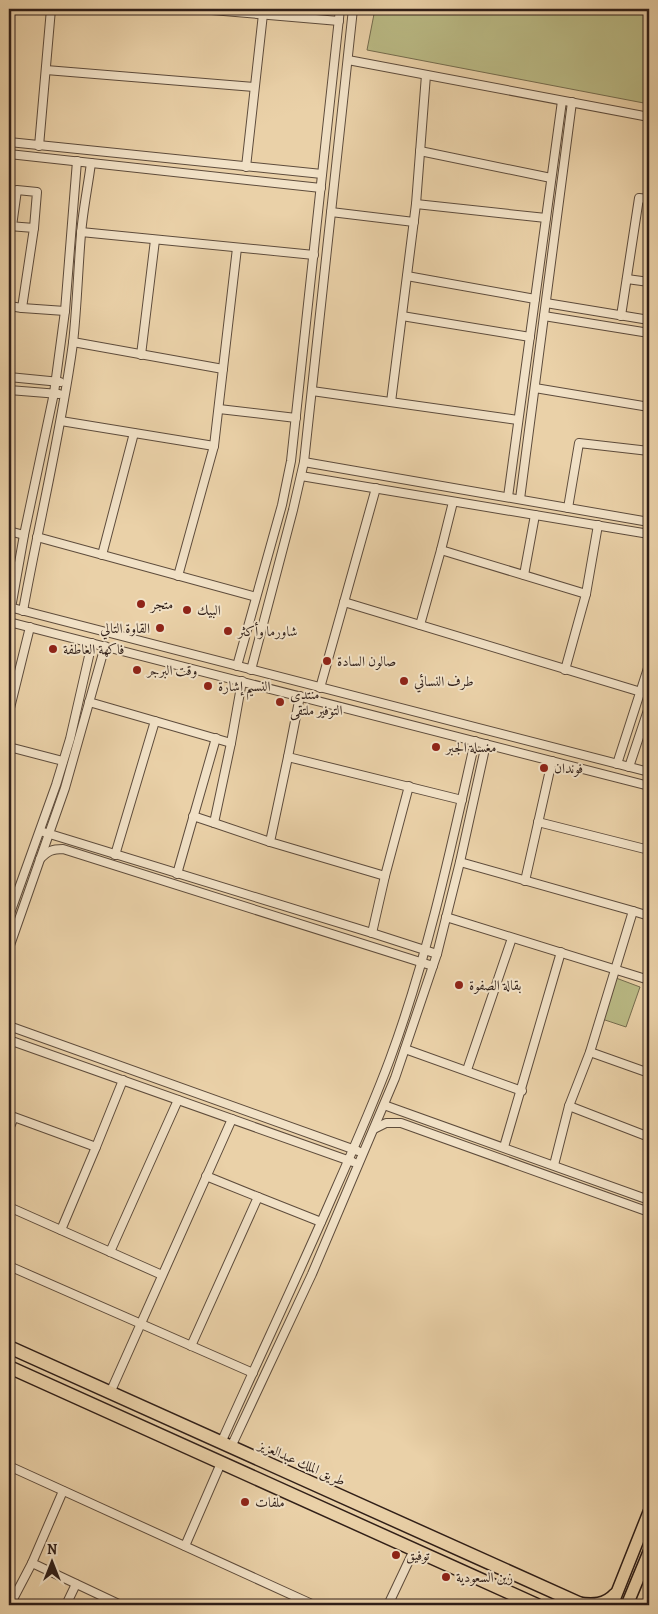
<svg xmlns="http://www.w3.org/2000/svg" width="658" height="1614" viewBox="0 0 658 1614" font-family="Alegreya,Amiri,serif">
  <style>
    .green { fill: #baba85; stroke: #756c4e }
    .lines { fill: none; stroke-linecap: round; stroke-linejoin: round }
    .minor-casing { stroke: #5e4c3c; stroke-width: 10 }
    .primary-casing { stroke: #301f18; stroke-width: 14 }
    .trunk-casing { stroke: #301f18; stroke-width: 15 }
    .minor { stroke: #f1e1c6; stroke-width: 8 }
    .primary { stroke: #ead1a8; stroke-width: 11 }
    .trunk { stroke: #ead1a8; stroke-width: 12 }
    .poi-dot { fill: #8f2418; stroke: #f1e1c6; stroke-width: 2 }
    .labels { text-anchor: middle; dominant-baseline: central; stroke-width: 4; stroke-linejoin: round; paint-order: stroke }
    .poi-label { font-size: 14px; fill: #301f18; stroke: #f1e1c6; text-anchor: start }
    .street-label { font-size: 14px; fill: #301f18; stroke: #f1e1c6 }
  </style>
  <rect width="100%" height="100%" fill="#ead1a8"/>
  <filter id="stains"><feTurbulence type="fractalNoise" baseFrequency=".004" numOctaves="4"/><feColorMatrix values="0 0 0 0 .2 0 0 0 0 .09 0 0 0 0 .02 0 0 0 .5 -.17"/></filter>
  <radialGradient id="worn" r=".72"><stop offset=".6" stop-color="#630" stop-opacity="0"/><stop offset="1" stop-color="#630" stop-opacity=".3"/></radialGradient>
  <g class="green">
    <path d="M375,9h274v95l-282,-54z"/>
    <path d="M616,978l24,9 -14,40 -24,-8z"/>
  </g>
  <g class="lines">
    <defs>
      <g id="minor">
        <path d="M200,9l139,12"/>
        <path d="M348,60l301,57"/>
        <path d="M46,70l208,17"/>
        <path d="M9,142l313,32"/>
        <path d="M39,146l12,-137"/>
        <path d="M420,151l131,27"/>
        <path d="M9,154l312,34"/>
        <path d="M246,167l17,-153"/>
        <path d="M416,204l130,14"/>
        <path d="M331,212l83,10"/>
        <path d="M9,226l25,2 -12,80 -13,-2"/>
        <path d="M12,226l5,-36 20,2 -3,36"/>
        <path d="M81,232l233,23"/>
        <path d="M407,276l128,23"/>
        <path d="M627,279l22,3"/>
        <path d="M546,303l103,17"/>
        <path d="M22,308l43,3"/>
        <path d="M402,316l128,21"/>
        <path d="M544,316l105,17"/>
        <path d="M621,316l18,-118 10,1"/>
        <path d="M73,342l150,27"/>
        <path d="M141,355l14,-115"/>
        <path d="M9,377l51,5"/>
        <path d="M535,388l114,19"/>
        <path d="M9,390l50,4"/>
        <path d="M312,391l206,29"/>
        <path d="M391,402l25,-198 10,-129"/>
        <path d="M219,409l77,9"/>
        <path d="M61,421l153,25"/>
        <path d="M304,462l345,60"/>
        <path d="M301,476l348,58"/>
        <path d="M508,497l54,-396"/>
        <path d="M520,499l52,-397"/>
        <path d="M568,508l11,-65 70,8"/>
        <path d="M9,531l15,4"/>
        <path d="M37,537l219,60"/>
        <path d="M441,550l145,44"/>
        <path d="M102,555l32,-122"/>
        <path d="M524,575l11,-60"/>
        <path d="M178,576l36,-130 23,-198"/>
        <path d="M344,602l297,90"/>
        <path d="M9,607l640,165"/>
        <path d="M11,608l13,-73 30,-142 11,-82 12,-150"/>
        <path d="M23,611c16,-89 38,-178 50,-268 4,-36 5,-73 8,-109 2,-24 7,-48 10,-71"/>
        <path d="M9,622l640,164"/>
        <path d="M420,625l21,-75 12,-48"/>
        <path d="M237,666l45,-161 9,-44 49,-452"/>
        <path d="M251,670l42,-160 11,-48 49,-453"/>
        <path d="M565,670l21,-76 12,-69"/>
        <path d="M320,688l56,-200"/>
        <path d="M300,696l-12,61 174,43"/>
        <path d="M89,702l142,41 -17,80 56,19"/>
        <path d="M9,712l21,-85"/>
        <path d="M231,743l11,-62"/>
        <path d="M9,747l54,14"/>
        <path d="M288,757l-18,85 115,34 -13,57"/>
        <path d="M617,764l32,-99"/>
        <path d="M629,767l20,-60"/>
        <path d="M193,816l21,7"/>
        <path d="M538,822l111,28"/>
        <path d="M40,831l332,102 65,21"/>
        <path d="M115,855l40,-134"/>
        <path d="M40,859c8,-8 12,-10 23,-10l370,117"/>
        <path d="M460,862l173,49 -43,141 -21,54 -15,59"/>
        <path d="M177,874l39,-136"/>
        <path d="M385,876l24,-90"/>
        <path d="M525,881l27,-120"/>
        <path d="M633,911l16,5"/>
        <path d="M9,916l47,-131 14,-46 22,-96"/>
        <path d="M446,917l203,63"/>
        <path d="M9,948l56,-160 40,-142"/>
        <path d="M9,1026l349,125"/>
        <path d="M9,1040l344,122"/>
        <path d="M405,1049l117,42"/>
        <path d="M590,1052l59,21"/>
        <path d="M467,1070l45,-132"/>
        <path d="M384,1105l265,95"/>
        <path d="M569,1106l80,31"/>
        <path d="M9,1129l5,-12 82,30 27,-67"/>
        <path d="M374,1129l12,-6h15l248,89"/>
        <path d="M504,1147l57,-195"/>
        <path d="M258,1197l63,25"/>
        <path d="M9,1207l153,68"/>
        <path d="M61,1230l35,-83"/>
        <path d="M110,1252l68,-152"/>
        <path d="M9,1266l244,107"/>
        <path d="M191,1346l67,-149 -52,-21"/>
        <path d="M110,1393l122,-274"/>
        <path d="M221,1443c37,-83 76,-165 112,-248 20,-45 40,-90 57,-136 38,-103 61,-211 85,-318"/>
        <path d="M231,1447l81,-173 83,-196 42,-124 23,-92 26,-118"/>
        <path d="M9,1466l305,139"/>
        <path d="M63,1491l-31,72 89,42"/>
        <path d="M185,1546l36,-83"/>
        <path d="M10,1605l22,-42"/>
        <path d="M66,1605l10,-21"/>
        <path d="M388,1605l26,-55"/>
      </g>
      <g id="primary">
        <path d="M578,1603c15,2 27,2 37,-9"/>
        <path d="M612,1605l37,-93"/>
        <path d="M627,1605l22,-53"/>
      </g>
      <g id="trunk">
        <path d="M9,1347l574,258"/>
        <path d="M9,1367l528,238"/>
      </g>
    </defs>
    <use href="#minor" class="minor-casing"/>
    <use href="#primary" class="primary-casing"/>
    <use href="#trunk" class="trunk-casing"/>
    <use href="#minor" class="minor"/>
    <use href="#primary" class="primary"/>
    <use href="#trunk" class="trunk"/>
  </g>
  <g class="poi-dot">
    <circle cx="141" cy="604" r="5"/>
    <circle cx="187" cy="610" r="5"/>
    <circle cx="160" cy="628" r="5"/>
    <circle cx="228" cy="631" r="5"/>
    <circle cx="53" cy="649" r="5"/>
    <circle cx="327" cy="661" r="5"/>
    <circle cx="137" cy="670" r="5"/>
    <circle cx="404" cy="681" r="5"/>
    <circle cx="208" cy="686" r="5"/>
    <circle cx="280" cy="702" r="5"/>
    <circle cx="436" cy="747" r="5"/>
    <circle cx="544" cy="768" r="5"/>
    <circle cx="459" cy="985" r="5"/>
    <circle cx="245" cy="1502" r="5"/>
    <circle cx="396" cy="1555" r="5"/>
    <circle cx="446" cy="1577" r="5"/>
  </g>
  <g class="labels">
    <g class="poi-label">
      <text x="151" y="604">متجر</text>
      <text x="197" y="610">البيك</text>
      <text x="150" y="628" text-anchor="end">القاوة التالي</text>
      <text x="238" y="631">شاورما وأكثر</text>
      <text x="63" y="649">فاكهة العاطفة</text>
      <text x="337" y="661">صالون السادة</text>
      <text x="147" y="670">وقت البرجر</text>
      <text x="414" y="681">طرف النسائي</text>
      <text x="218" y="686">النسيم إشارة</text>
      <text x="290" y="694">منتدى<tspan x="290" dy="16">التوفير ملتقى</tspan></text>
      <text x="446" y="747">مغسلة الجبر</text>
      <text x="554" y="768">فوندان</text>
      <text x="469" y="985">بقالة الصفوة</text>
      <text x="255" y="1502">ملفات</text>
      <text x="406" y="1555">توفيق</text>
      <text x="456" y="1577">زين السعودية</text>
    </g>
    <g class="street-label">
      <text transform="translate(302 1463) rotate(24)">طريق الملك عبدالعزيز</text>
    </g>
  </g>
  <rect width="658" height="1614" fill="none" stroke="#ead1a8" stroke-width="30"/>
  <rect x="10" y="10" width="638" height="1594" fill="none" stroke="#301f18" stroke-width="2.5"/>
  <rect x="15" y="15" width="628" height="1584" fill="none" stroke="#301f18"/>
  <g transform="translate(52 1562)" stroke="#f1e1c6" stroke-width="4" paint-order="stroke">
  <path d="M0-4L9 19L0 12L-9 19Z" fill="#301f18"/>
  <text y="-8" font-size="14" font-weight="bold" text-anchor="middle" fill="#301f18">N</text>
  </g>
  <rect width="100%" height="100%" filter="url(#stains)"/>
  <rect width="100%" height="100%" fill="url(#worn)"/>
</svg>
